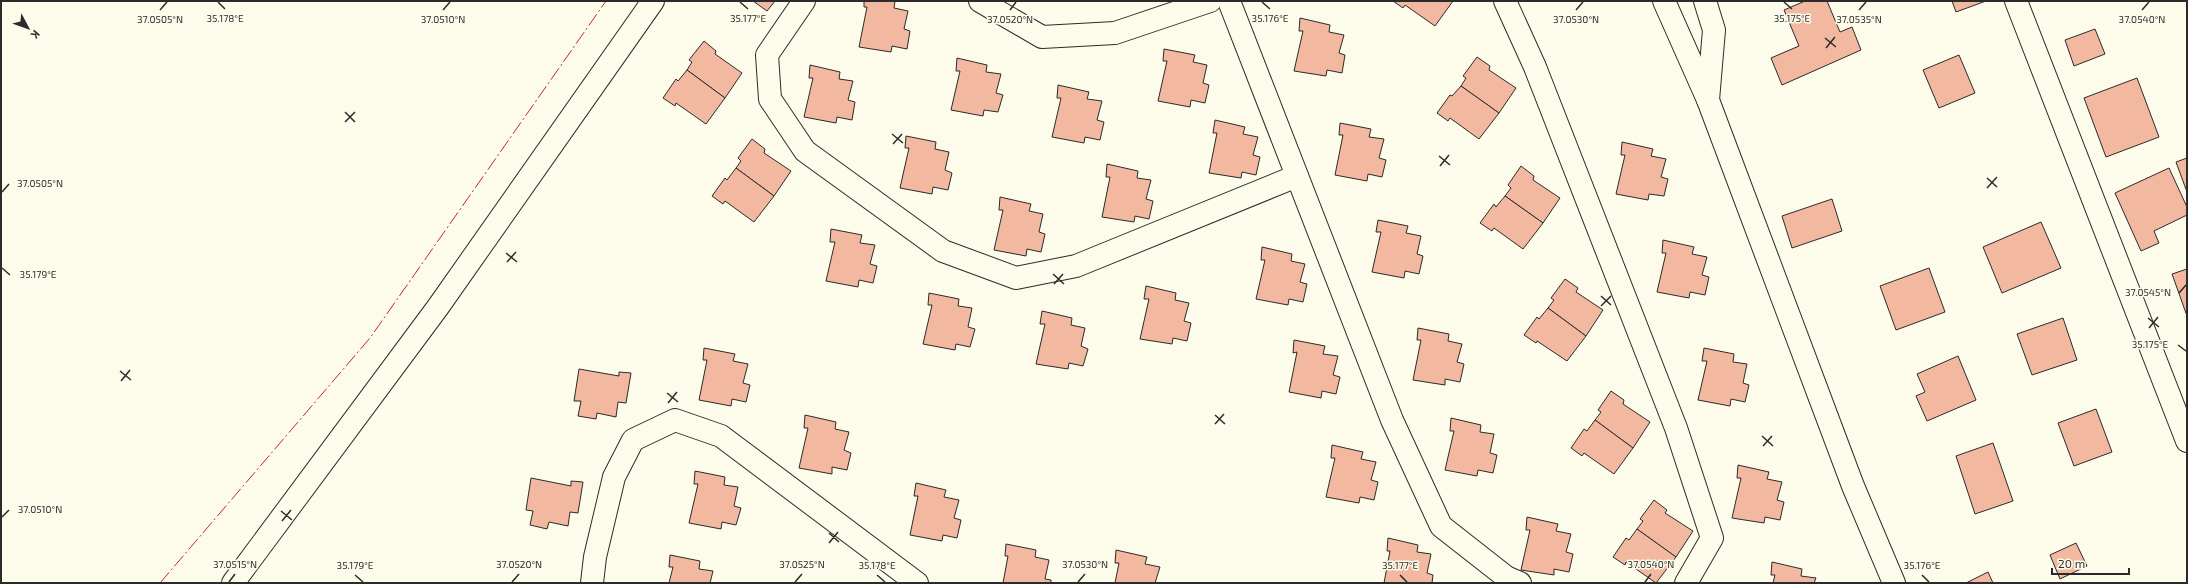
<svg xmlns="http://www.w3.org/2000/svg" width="2188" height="584" viewBox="0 0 2188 584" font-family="'Exo 2',sans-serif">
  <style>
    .building { fill: #f2b8a0; stroke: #2b2b2b }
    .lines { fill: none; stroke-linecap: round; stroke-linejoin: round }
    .street-casing { stroke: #2b2b2b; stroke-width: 24 }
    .secondary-casing { stroke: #2b2b2b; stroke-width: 24 }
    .street { stroke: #fdfbea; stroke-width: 22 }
    .secondary { stroke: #fdfbea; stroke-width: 22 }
    .power { stroke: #c62828; stroke-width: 1; stroke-dasharray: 14 3 2 3; stroke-linecap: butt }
    .ticks { fill: none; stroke: #2b2b2b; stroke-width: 1.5 }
    .ticks-label { font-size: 10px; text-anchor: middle; fill: #2b2b2b; stroke: #fdfbea; stroke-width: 3; stroke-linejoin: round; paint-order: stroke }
  </style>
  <rect width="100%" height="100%" fill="#fdfbea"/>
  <g class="building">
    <path d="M753,1h22l-8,10z"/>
    <path d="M864,1h31l-1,7 14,3 -4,18 6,2 -3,18 -15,-3 -1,6 -32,-5 8,-40h-3z"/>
    <path d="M1393,1h60l-18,25 -30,-21 -2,3z"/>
    <path d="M1805,1h22l13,31 12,-5 9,23 -79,35 -11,-27 28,-12 -15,-36z"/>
    <path d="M1952,1h34l-30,11z"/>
    <path d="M1300,18l30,7 -1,7 15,3 -5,18 6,2 -3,18 -15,-3 -1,6 -32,-5 9,-40h-4z"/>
    <path d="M2095,29l10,25 -31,12 -9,-26z"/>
    <path d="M704,41l12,10 -1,3 27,19 -17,25 -38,-28 5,-8 -3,-2z"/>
    <path d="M1164,49l31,6 -2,7 14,3 -4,18 6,2 -4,18 -14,-3 -1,7 -32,-6 9,-40h-4z"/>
    <path d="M1959,55l16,38 -36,15 -16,-38z"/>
    <path d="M1477,57l13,9 -1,4 27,18 -17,25 -38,-27 5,-8 -3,-2z"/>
    <path d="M957,58l30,7 -1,7 15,2 -5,19 7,2 -5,17 -14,-2 -1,6 -32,-6 9,-39h-4z"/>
    <path d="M810,65l30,7 -1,7 14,2 -5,19 7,2 -3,18 -15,-3 -1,6 -32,-6 9,-39h-4z"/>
    <path d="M687,70l38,28 -19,26 -30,-21 -1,3 -12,-8 13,-19 2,2z"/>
    <path d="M2137,78l22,59 -53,20 -22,-59z"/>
    <path d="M1058,85l31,7 -2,7 15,2 -5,19 7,2 -4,18 -15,-3 -1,6 -32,-6 9,-39h-4z"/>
    <path d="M1461,86l38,27 -20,26 -29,-21 -2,3 -11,-8 13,-18 2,1z"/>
    <path d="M1215,120l30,7 -2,7 15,3 -5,18 7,2 -4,18 -14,-3 -1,6 -32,-5 8,-40h-4z"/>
    <path d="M1340,123l31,6 -2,8 15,2 -5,19 7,2 -4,17 -14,-3 -1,7 -32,-6 8,-40h-4z"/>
    <path d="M906,136l30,6 -1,7 14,3 -4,18 7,3 -4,17 -15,-3 -1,7 -32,-6 9,-40h-4z"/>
    <path d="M752,139l13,10 -1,4 27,18 -17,25 -38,-28 5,-7 -3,-3z"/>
    <path d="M1622,142l31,7 -2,7 15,3 -5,18 7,2 -4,17 -15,-2 -1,6 -32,-6 9,-39h-4z"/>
    <path d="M2187,158v34l-11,-30z"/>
    <path d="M1107,164l31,7 -1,7 14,2 -5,19 7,2 -4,18 -14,-3 -1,6 -32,-5 8,-40h-4z"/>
    <path d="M1521,166l13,10 -1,4 27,18 -17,25 -38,-27 6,-8 -3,-3z"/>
    <path d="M736,168l38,28 -20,26 -29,-21 -2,3 -11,-8 13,-18 2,2z"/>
    <path d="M2169,168l18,39v8l-33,16 5,12 -18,8 -26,-58z"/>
    <path d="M1505,196l38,27 -20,26 -29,-21 -2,3 -12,-8 14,-19 2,3z"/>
    <path d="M1000,197l31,7 -2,7 14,3 -4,18 6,2 -4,18 -14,-3 -1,7 -32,-6 9,-40h-4z"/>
    <path d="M1832,199l10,32 -50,17 -10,-32z"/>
    <path d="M1378,220l30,6 -2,7 15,3 -4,18 6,2 -4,18 -14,-3 -1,7 -32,-6 9,-40h-5z"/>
    <path d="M2041,222l20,46 -59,25 -19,-46z"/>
    <path d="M831,229l31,6 -2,8 15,2 -5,19 7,2 -4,17 -14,-3 -1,7 -32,-6 9,-39h-5z"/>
    <path d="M1663,240l31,7 -2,7 15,3 -5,18 7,2 -4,18 -15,-3 -1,6 -32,-6 9,-39h-4z"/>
    <path d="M1262,247l30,7 -1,7 14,3 -5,18 7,2 -4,18 -14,-3 -1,6 -32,-6 9,-39h-4z"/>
    <path d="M1929,268l16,44 -49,18 -16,-44z"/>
    <path d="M2187,269v47l-15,-42z"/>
    <path d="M1565,279l13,9 -2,4 27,18 -17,26 -38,-28 6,-8 -3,-2z"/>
    <path d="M1146,286l30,7 -1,7 14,3 -5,18 7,2 -4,18 -14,-3 -1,6 -32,-5 9,-40h-5z"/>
    <path d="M929,293l30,6 -1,7 14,2 -4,19 7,2 -5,18 -14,-3 -1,6 -32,-6 9,-39h-4z"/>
    <path d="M1548,308l38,28 -19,25 -30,-20 -1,2 -12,-8 13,-18 2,2z"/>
    <path d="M1042,311l30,7 -1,7 14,3 -4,18 7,3 -5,17 -14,-3 -1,6 -32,-5 9,-40h-5z"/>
    <path d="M2063,318l14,42 -45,15 -15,-41z"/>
    <path d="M1418,328l31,6 -1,7 14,3 -5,18 7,2 -4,18 -15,-3v6l-32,-5 8,-40h-4z"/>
    <path d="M1294,340l31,6 -2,8 15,2 -5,19 7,2 -4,17 -14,-3 -1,7 -32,-6 8,-40 -4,1z"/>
    <path d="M704,348l31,6 -2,7 15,3 -5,19 7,2 -4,17 -14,-3 -1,7 -32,-6 8,-40h-4z"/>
    <path d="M1704,348l30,6 -1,8 14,2 -4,19 6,2 -4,17 -14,-3 -1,7 -32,-6 9,-39h-5z"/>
    <path d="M1958,356l18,44 -49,21 -11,-25 9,-4 -8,-18z"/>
    <path d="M579,369l40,7v-4l12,1 -5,30 -8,-1 -2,15 -19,-4 -1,6 -18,-3 3,-15h-7z"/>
    <path d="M1611,391l13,9 -1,4 27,18 -17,26 -38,-28 6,-8 -3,-2z"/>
    <path d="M2096,409l16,43 -38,14 -16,-43z"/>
    <path d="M805,415l31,7 -1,7 14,3 -5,18 7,3 -4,17 -15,-3v7l-33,-6 9,-40h-4z"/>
    <path d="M1451,418l30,7 -1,7 14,2 -4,19 7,2 -4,18 -15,-3 -1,6 -32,-6 9,-39h-4z"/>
    <path d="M1595,420l38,28 -19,26 -30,-21 -2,3 -11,-8 13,-19 3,2z"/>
    <path d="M1993,443l20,58 -38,13 -19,-58z"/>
    <path d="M1332,445l31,7 -2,7 15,3 -5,18 7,2 -4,18 -14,-3 -1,6 -33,-6 9,-39h-4z"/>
    <path d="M1738,465l31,7 -2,7 15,3 -5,18 7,2 -4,18 -15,-3 -1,6 -32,-5 9,-40h-4z"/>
    <path d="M695,471l30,6 -1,8 14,2 -4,19 7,2 -5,17 -14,-3 -1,7 -32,-6 9,-39h-4z"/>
    <path d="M531,478l40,8v-5l12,1 -5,31 -8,-1 -2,14 -19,-4 -2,7 -17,-4 3,-14 -7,-1z"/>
    <path d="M916,483l30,7 -2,7 15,3 -5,18 7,2 -4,18 -14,-3 -1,6 -32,-6 8,-39h-4z"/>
    <path d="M1654,500l13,10 -2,3 28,18 -17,26 -39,-28 6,-8 -3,-2z"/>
    <path d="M1527,517l31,7 -2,7 15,3 -5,18 7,2 -4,18 -15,-3v6l-33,-5 9,-40h-4z"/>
    <path d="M1637,529l39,28 -20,26 -30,-21 -1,3 -12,-8 13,-19 3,2z"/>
    <path d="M1388,538l30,7 -1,7 14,2 -4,19 6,2 -1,8h-48l6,-32h-3z"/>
    <path d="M2076,543l11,23 -27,13 -10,-24z"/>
    <path d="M1006,544l30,6 -1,7 14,3 -4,19 6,1v3h-48l5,-27h-3z"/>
    <path d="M1116,550l31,7 -2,7 15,3 -5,16h-40l4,-20h-4z"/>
    <path d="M670,555l30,6 -1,8 14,2 -3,12h-41l4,-16h-4z"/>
    <path d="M1772,562l30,7 -1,7 15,2 -2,5h-41l2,-8h-4z"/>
    <path d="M1988,572l5,11h-27z"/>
  </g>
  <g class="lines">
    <defs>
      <g id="street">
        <path d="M804,1l-37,54 3,44 35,52 138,100 73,27 60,-12 221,-90"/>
        <path d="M980,1l62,36 73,-4 95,-32"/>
        <path d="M1229,1l163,419 49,106 65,51 14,6"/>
        <path d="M1505,1l30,66 141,361 36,110 -26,45"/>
        <path d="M1705,1l9,29 -6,70 145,386 41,97"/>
        <path d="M2016,1l171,440"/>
        <path d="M233,583l205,-276 215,-306"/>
        <path d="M592,583l3,-26 19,-80 19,-37 42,-20 46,16 196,147"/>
      </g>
      <path id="secondary" d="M1664,1l44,99"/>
    </defs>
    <use href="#street" class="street-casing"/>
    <use href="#secondary" class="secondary-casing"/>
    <use href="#street" class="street"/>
    <use href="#secondary" class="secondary"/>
    <path class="power" d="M160,583l210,-245 236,-337"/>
  </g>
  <path class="ticks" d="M218,2l7,7M740,2l8,7M1262,2l8,7M1784,2l8,7M160,10l7,-8M443,10l7,-8M1010,10l6,-8M1576,10l7,-8M1859,10l7,-8M2142,10l7,-8M1825,38l11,9M1826,48l9,-11M345,112l10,10M345,122l10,-10M892,134l11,9M893,144l9,-10M1439,156l11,9M1440,166l9,-11M1987,178l10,9M1987,188l10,-11M2,192l7,-8M506,253l11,9M507,262l9,-10M2,268l8,7M1053,274l11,10M1054,284l9,-10M2179,293l7,-8M1601,296l10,9M1601,306l10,-10M2148,318l11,9M2149,328l9,-11M2178,345l8,6M120,371l11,9M121,381l9,-11M667,393l11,9M668,403l9,-11M1215,415l10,9M1215,424l9,-10M1762,436l11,10M1763,446l9,-10M281,511l11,9M2,517l7,-7M282,521l9,-11M829,533l10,9M829,543l9,-11M355,575l8,7M877,575l8,7M1400,575l7,7M1922,575l7,7M229,582l6,-8M512,582l7,-8M795,582l7,-8M1078,582l7,-8M1645,582l6,-8"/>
  <g class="ticks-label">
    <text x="225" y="22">35.178°E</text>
    <text x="748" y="22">35.177°E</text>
    <text x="1270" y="22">35.176°E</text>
    <text x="1792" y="22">35.175°E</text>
    <text x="160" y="23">37.0505°N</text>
    <text x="1010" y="23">37.0520°N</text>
    <text x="1576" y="23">37.0530°N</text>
    <text x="2142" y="23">37.0540°N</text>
    <text x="443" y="23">37.0510°N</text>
    <text x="1859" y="23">37.0535°N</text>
    <text x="40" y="187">37.0505°N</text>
    <text x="38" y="278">35.179°E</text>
    <text x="2148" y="296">37.0545°N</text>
    <text x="2150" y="348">35.175°E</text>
    <text x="40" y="513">37.0510°N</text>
    <text x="235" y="568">37.0515°N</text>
    <text x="519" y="568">37.0520°N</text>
    <text x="802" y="568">37.0525°N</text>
    <text x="1085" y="568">37.0530°N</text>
    <text x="1651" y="568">37.0540°N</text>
    <text x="355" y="569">35.179°E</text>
    <text x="877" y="569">35.178°E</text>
    <text x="1400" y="569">35.177°E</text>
    <text x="1922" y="569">35.176°E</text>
  </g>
  <rect width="2188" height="584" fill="none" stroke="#2b2b2b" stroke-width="4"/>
  <g transform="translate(28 28) rotate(131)" stroke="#fdfbea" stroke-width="3" paint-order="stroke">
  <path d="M0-3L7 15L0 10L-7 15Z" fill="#2b2b2b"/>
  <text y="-6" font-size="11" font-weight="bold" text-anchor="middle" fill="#2b2b2b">K</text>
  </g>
  <path d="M2052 568v6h77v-6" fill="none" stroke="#2b2b2b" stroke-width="2"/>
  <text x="2058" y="568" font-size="12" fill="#2b2b2b" stroke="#fdfbea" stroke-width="3" paint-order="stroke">20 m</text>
</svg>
